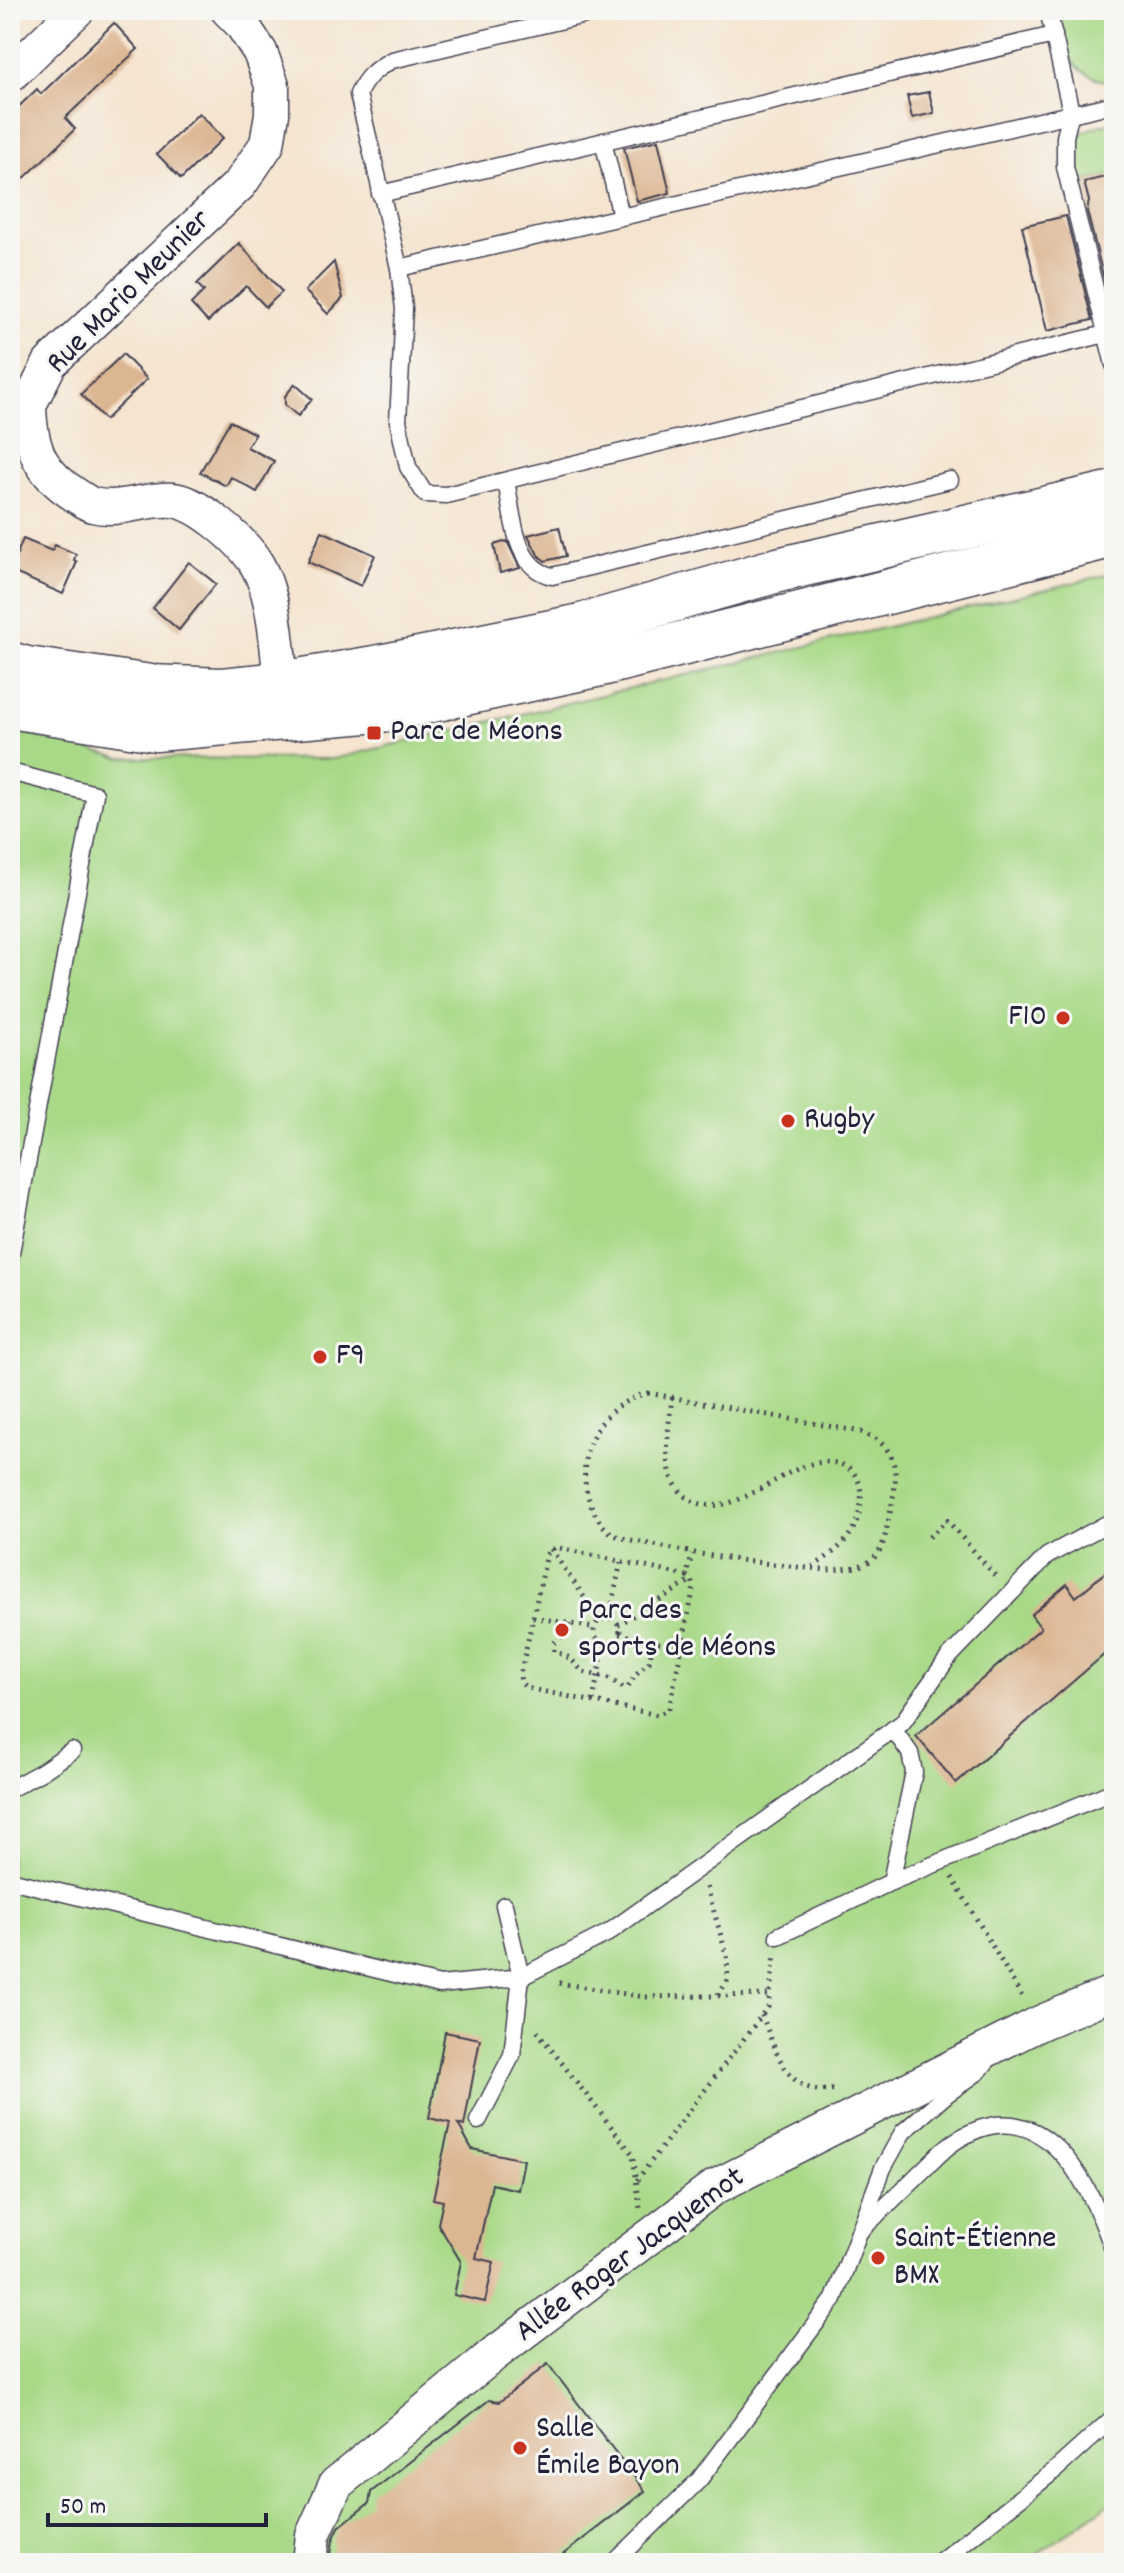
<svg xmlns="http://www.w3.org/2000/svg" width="1124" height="2573" viewBox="0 0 1124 2573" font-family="Dekko,sans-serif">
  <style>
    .green { fill: #a9d987; stroke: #667e61; stroke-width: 2 }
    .building { fill: #dcb591 }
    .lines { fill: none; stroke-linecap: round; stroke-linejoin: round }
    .lane-casing { stroke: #423f51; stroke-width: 19 }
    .street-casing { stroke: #423f51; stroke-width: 37 }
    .secondary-casing { stroke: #423f51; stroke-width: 47 }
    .path { stroke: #423f51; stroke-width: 5; stroke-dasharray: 2 6; stroke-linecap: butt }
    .lane { stroke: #fff; stroke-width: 16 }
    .street { stroke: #fff; stroke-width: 34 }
    .secondary { stroke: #fff; stroke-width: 44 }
    .poi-dot { fill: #c8321e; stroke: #f6f6f2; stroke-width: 3 }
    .labels { text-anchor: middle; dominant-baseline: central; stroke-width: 6; stroke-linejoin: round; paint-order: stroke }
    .street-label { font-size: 32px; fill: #22223b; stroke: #f6f6f2 }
    .poi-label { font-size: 32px; fill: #22223b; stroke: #f6f6f2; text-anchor: start }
  </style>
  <rect width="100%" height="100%" fill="#f6f6f2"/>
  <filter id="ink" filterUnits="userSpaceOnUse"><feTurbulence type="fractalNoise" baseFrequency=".0125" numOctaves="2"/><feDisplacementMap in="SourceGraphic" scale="16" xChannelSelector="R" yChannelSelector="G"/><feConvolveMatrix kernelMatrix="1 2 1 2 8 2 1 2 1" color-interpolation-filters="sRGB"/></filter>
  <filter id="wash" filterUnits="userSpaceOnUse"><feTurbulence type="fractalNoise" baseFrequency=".006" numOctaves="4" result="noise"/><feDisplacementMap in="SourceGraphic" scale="32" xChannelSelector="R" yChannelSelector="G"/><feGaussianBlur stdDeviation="1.8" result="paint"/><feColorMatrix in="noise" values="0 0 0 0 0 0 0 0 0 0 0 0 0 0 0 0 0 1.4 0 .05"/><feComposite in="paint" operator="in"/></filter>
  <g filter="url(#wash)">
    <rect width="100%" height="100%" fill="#f5e4cf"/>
    <g class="green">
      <path d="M1059,10h55v74c-50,-14 -46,-28 -55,-74z"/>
      <path d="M1114,122v53l-33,7c-12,-43 -11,-50 33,-60z"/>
      <path d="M1114,573v1927l-89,63h-1015v-1834l111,29 212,1z"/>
    </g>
    <g id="blocks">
      <g class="building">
        <path d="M114,23l24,26 -73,69 10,11 -65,63v-77l27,-26 4,5z"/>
        <path d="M929,92l5,21 -22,5 -5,-22z"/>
        <path d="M199,113l24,25 -42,41 -24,-25z"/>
        <path d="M658,140l12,53 -33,8 -13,-53z"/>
        <path d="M1114,175v140h-1l-26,-104 2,-10 -5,-19z"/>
        <path d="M1066,216l26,104 -45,11 -25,-105z"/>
        <path d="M239,243l43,49 -16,15 -20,-21 -38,36 -17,-18 13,-13 -7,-7z"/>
        <path d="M334,262l9,36 -15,16 -23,-23z"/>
        <path d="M123,354l24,25 -42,41 -24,-26z"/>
        <path d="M295,384l17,15 -14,17 -13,-11v-9z"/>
        <path d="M230,421l25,13 -8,13 27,14 -17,31 -26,-15 -5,9 -26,-14z"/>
        <path d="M559,527l7,29 -21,5 -7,-6 -10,-20z"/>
        <path d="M322,531l53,24 -14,31 -53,-24z"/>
        <path d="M23,539l29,12 3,-6 21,9 -2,6 3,2 -14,32 -53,-23z"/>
        <path d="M507,541l13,27 -20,5 -6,-28z"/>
        <path d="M189,562l27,22 -37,46 -26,-22z"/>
        <path d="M1114,1565v81l-158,137 -40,-47 125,-108 -10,-13 36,-31 9,13z"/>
        <path d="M445,2032l35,7 -16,87 -6,-2 14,25 52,11 -6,30 -26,-6 -16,74 18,4 -9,40 -31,-7 7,-33 -23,-38 5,-23 -10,-2 17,-76 -21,-5z"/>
        <path d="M548,2364l97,127 -93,72h-214l-7,-9 2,-14 6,-13 30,-24 2,-11 118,-92 10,2z"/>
      </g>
    </g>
  </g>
  <g filter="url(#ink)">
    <use href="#blocks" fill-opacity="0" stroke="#423f51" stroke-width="2"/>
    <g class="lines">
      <defs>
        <g id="lane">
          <path d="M606,10l-214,50c-17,9 -26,17 -34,34l41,174 5,41 -6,112 10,46 17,27 21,1 668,-163"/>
          <path d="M1048,10l23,102 -6,25v30l49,198"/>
          <path d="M603,141l18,75"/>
          <path d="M380,194l674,-159"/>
          <path d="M399,268l715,-164"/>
          <path d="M506,481c7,32 7,87 46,95l398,-96"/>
          <path d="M10,772l85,22 -85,464"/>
          <path d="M10,1789l33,-18 29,-20"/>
          <path d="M10,1880l430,105 81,-8 87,-44 294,-210 46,-65 99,-102 67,-36"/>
          <path d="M891,1882l223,-91"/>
          <path d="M778,1936l113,-54 23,-110 -4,-19 -17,-24"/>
          <path d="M478,2121l34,-66 9,-78 -17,-72"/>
          <path d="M860,2231c21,-20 42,-40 62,-60 10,-9 20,-21 32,-29 87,-58 136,40 160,110"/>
          <path d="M614,2563l85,-83 135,-181 49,-131 20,-36 44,-38 31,-22 9,-11"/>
          <path d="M938,2563l116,-92 60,-54"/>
        </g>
        <g id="street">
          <path d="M228,10l13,13 19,29 12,33v29l-5,30 -27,40 -190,179 -21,42c1,44 11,68 48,91 5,3 11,8 16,9 26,7 53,-7 79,-5 26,2 67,38 82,60 21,31 23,86 27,124"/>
          <path d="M10,75l67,-65"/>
          <path d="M310,2563l3,-28 23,-51 157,-129 222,-168 325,-164 74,-31"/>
        </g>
        <g id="secondary">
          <path d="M10,664l17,5 124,18 71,3 59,-6 94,-16 206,-42 197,-56 336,-77"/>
          <path d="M10,706l146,23 234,-20 211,-45 513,-129"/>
        </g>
      </defs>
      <use href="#lane" class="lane-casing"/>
      <use href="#street" class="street-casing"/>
      <use href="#secondary" class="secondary-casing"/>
      <g class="path">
        <path d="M648,1393l213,39c46,17 35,53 27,90 -3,14 -5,31 -18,39 -12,8 -29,8 -43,9 -61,-6 -121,-13 -182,-27 -11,-3 -26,-4 -35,-11 -22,-16 -31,-58 -22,-84 10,-29 31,-48 60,-55z"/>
        <path d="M672,1397c-3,31 -15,84 19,103 44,24 92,-39 136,-38 43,1 40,49 21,75 -9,13 -24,22 -37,31"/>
        <path d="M929,1537l18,-17 50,58"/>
        <path d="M551,1549l49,71"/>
        <path d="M687,1576l-132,-29 -8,7 -27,122 1,7 6,5 131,27 11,-6 25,-122 -2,-7 -5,-4 5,-22"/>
        <path d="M533,1617l61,11"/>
        <circle cx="607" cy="1631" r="13"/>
        <path d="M609,1619l12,-58"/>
        <path d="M569,1623l-3,10 -12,10v8l16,7 13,14 26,6 14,10 5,-1 8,-13 13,-12 4,-20"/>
        <path d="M618,1625l74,-45"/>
        <path d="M619,1634l62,14"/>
        <path d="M593,1701l11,-57"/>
        <path d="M952,1877l72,123"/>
        <path d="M707,1887l20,70 1,23 -10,15"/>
        <path d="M559,1983l85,14 125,-2"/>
        <path d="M762,2015c14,36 25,84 74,74"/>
        <path d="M537,2031l96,124 7,53"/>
        <path d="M637,2180l131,-173 7,-52"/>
      </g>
      <use href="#lane" class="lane"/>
      <use href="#street" class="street"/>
      <use href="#secondary" class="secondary"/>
    </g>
  </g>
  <g class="poi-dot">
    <rect x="366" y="725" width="16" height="16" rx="4"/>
    <circle cx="1063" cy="1018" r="8"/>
    <circle cx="788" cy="1121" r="8"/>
    <circle cx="320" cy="1357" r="8"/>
    <circle cx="562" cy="1630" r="8"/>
    <circle cx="878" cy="2258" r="8"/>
    <circle cx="520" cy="2448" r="8"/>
  </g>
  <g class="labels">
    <g class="street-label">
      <text transform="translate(130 293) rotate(-45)">Rue Mario Meunier</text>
      <text transform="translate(631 2256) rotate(-36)">Allée Roger Jacquemot</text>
    </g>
    <g class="poi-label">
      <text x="390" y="733">Parc de Méons</text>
      <text x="1047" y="1018" text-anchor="end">F10</text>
      <text x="804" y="1121">Rugby</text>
      <text x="336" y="1357">F9</text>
      <text x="578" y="1612">Parc des<tspan x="578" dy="37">sports de Méons</tspan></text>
      <text x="894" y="2240">Saint-Étienne<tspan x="894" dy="37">BMX</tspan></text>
      <text x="536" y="2430">Salle<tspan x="536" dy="37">Émile Bayon</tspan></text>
    </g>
  </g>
  <rect width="1124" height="2573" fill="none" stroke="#f6f6f2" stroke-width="40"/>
  <path d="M48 2513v12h218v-12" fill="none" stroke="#22223b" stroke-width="4"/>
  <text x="60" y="2513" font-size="24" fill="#22223b" stroke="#f6f6f2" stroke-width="6" paint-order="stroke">50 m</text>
</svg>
